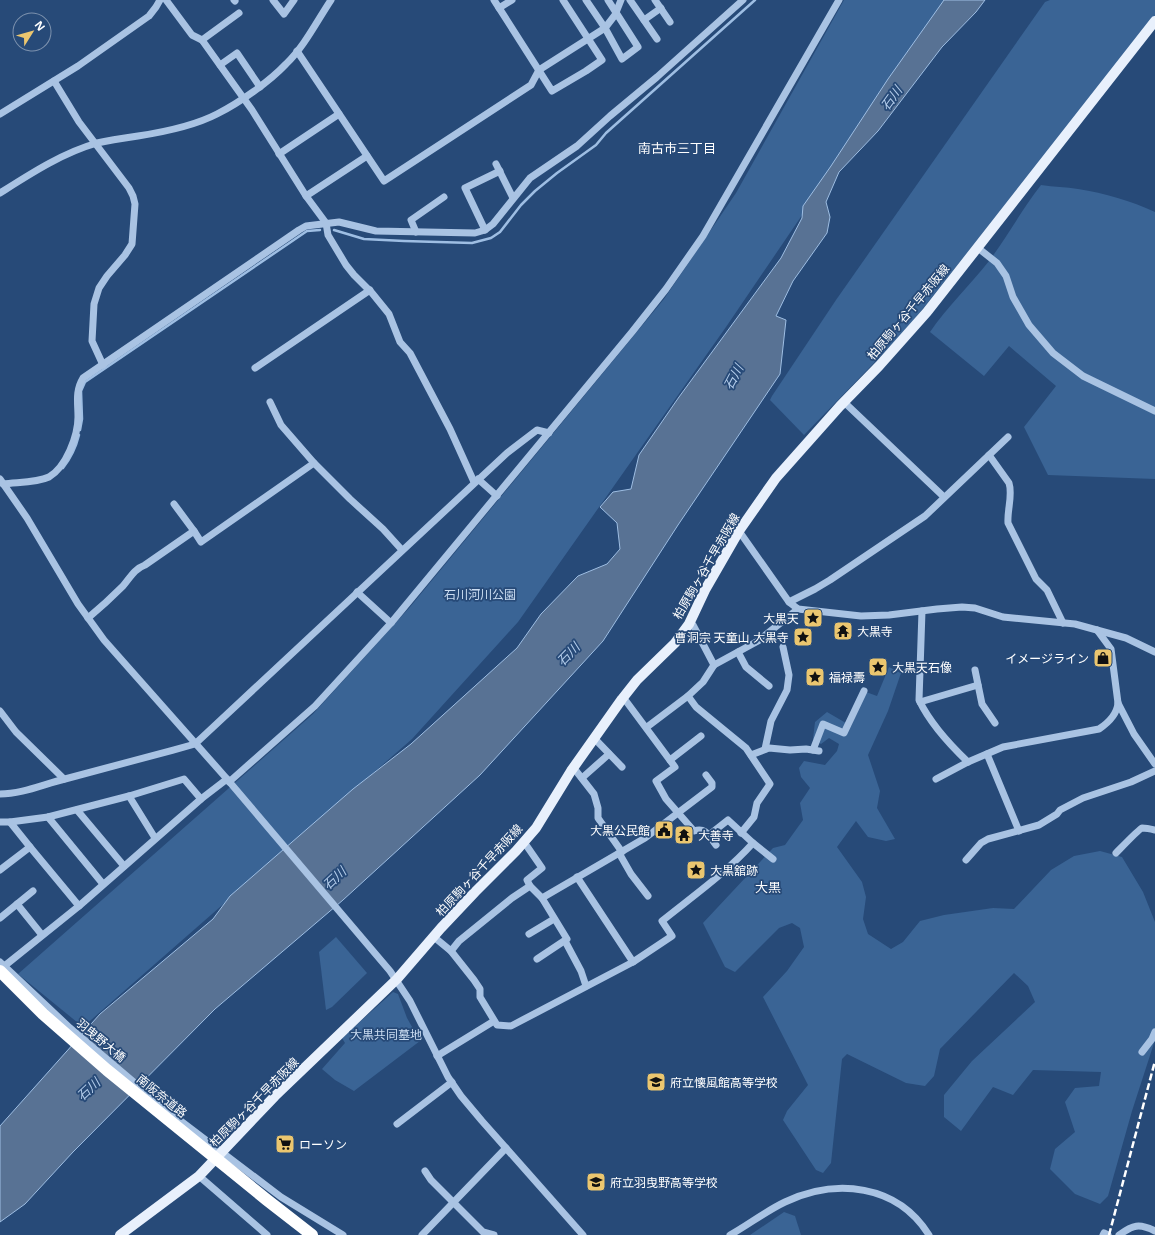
<svg xmlns="http://www.w3.org/2000/svg" width="1155" height="1235" viewBox="0 0 1155 1235" font-family="'Noto Sans','Noto Sans JP',sans-serif">
  <style>
    .green { fill: #3a6495 }
    .water { fill: #587294; stroke: #9ebee3 }
    .lines { fill: none; stroke-linecap: round; stroke-linejoin: round }
    .stream { stroke: #9ebee3; stroke-width: 2.5 }
    .minor { stroke: #a9c3e3; stroke-width: 7 }
    .major { stroke: #e8f0fc; stroke-width: 10 }
    .rail { stroke: #fff; stroke-width: 2.5; stroke-dasharray: 7 3; stroke-linecap: butt }
    .highway-bridge { stroke: #fff; stroke-width: 12 }
    .labels { text-anchor: middle; dominant-baseline: central; stroke-width: 3.5; stroke-linejoin: round; paint-order: stroke }
    .street-label { font-size: 12px; fill: #fff; stroke: #274a78 }
    .park-label { font-size: 12px; fill: #cbddf2; stroke: #274a78 }
    .poi-label { font-size: 12px; fill: #fff; stroke: #274a78; text-anchor: start }
    .water-label { font-size: 13px; font-style: italic; fill: #b4cdeb; stroke: #274a78 }
    .neighbourhood-label { font-size: 13px; fill: #fff; stroke: #274a78 }
  </style>
  <rect width="100%" height="100%" fill="#274a78"/>
  <g class="green">
    <path d="M844,0h107l-68,96 -157,231 -208,295 -106,117 -329,288 -65,-53 295,-260 97,-107 254,-308 72,-106z"/>
    <path d="M1050,0h105v16l-249,314 -102,105 -34,-35 2,-4 64,-96 209,-298z"/>
    <path d="M1041,185c13,2 25,2 37,4 27,4 53,12 77,23v267l-107,-4 -24,-48 32,-41 -47,-40 -25,30 -54,-44c17,-25 40,-47 59,-71 19,-25 33,-52 52,-76z"/>
    <path d="M889,667l12,6 -13,38 -20,44 12,36 -3,17 18,31 -9,2 -18,-4 -12,-16 -19,26 25,35 4,15 -3,22 5,15 23,15 12,-7 17,-21 24,-6 49,-7 21,1 37,-39 23,-14 26,-5 22,6 21,35 12,30v118l-23,71 -24,85 -8,8 -25,-10 -25,-25 5,-20 20,-17 -10,-30 10,-14 24,-2 2,-14 -68,-2 -20,25 -20,-8 -32,44 -17,-14v-22l28,-34 63,-59 -7,-16 -14,-13 -74,76 -6,27 -9,10 -19,-3 -59,-29 -5,5 -11,104 -8,10 -7,-3 -33,-50 4,-9 21,-26 -45,-88 24,-26 17,-24 -4,-19 -8,-5 -13,5 -44,44 -10,-5 -22,-44 70,-75 12,-3 18,-25 -3,-17 10,-15 -9,-11 -2,-9 5,-7 21,4 12,-14 2,-7 -10,-6 -8,6 -8,-5 2,-17 12,-10 24,14 15,-34 11,4z"/>
    <path d="M336,937l31,36 -35,34 -6,3 -7,-58z"/>
    <path d="M393,992l5,2 9,24 13,23 -66,50 -19,-11 -13,-11 23,-26 -3,-5z"/>
    <path d="M784,1212l11,4 6,19h-51z"/>
  </g>
  <path class="water" d="M944,0h41l-9,12 -34,35 -64,84 -39,41 -13,30 4,15 -3,16 -34,48 -17,35 10,4 -6,54 -102,151 -75,116 -123,134 -137,125 -128,109 -142,143 -48,52 -25,18v-96l100,-112 113,-95 17,-23 123,-107 58,-45 106,-96 24,-34 37,-38 29,-12 13,-15 -3,-26 -17,-16 13,-15 18,-3 8,-34 40,-58 102,-139 21,-40 1,-12 28,-40 57,-87z"/>
  <g class="lines">
    <g class="stream">
      <path d="M334,230l30,9 40,2 68,2 19,-5 9,-6 21,-27 14,-14 22,-18 39,-28 10,-12 149,-133"/>
      <path d="M80,430l2,-11 -1,-28 4,-9 222,-151 13,-1"/>
      <path d="M63,468c8,-10 13,-21 16,-33"/>
    </g>
    <g class="minor">
      <path d="M166,0l26,35 10,5 50,70 54,86 20,27 2,12 18,30 8,10 18,18 17,21 11,28 10,11 40,76 24,53"/>
      <path d="M234,0l1,1"/>
      <path d="M273,0l11,14 10,-14"/>
      <path d="M494,0l58,91 34,-20 16,-11 -39,-60"/>
      <path d="M586,0l19,28 17,31 16,-12 -30,-47"/>
      <path d="M630,0l27,39"/>
      <path d="M655,0l15,22"/>
      <path d="M499,8l13,-8"/>
      <path d="M644,20l17,-12"/>
      <path d="M202,40l37,-27"/>
      <path d="M297,51l87,130 147,-96 8,-15 66,-42 10,-13 6,-15"/>
      <path d="M220,65l17,-12 23,34"/>
      <path d="M54,81l25,41 50,66 4,8 2,8 -3,40 -7,11 -18,21 -8,12 -5,16 -2,37 11,24"/>
      <path d="M0,114l78,-48 71,-50 7,-9 4,-7"/>
      <path d="M279,154l60,-40"/>
      <path d="M496,164l17,34"/>
      <path d="M0,193c30,-19 62,-40 97,-50 13,-3 27,-5 41,-7 26,-4 56,-10 79,-22 22,-11 52,-32 69,-50 18,-17 31,-43 45,-64"/>
      <path d="M306,196l61,-40"/>
      <path d="M485,230l-20,-42 35,-17"/>
      <path d="M416,232l-5,-12 33,-23"/>
      <path d="M978,248l19,15 9,13 7,21 16,28 24,28 30,23 72,35"/>
      <path d="M255,368l115,-78"/>
      <path d="M270,402l11,23 33,38 36,36 33,30 19,21"/>
      <path d="M844,402l100,95"/>
      <path d="M989,455l20,28c4,12 -2,27 -1,40l28,56 11,11 16,33"/>
      <path d="M0,479l27,39 51,86 26,36 123,139 163,192 20,30 38,76 13,19 21,25 101,114"/>
      <path d="M478,479l19,17"/>
      <path d="M3,484c14,-2 33,-1 46,-7 17,-10 29,-41 29,-60 0,-14 -3,-26 5,-39l216,-148 7,-4 33,-4 37,9 99,2 10,-3 8,-6 37,-46 47,-32 33,-30 47,-39 86,-77"/>
      <path d="M194,531l7,11 113,-79"/>
      <path d="M739,531l50,71 9,7 63,7 28,-1 48,-6 25,-2 13,1 28,9 72,7 51,14 29,14"/>
      <path d="M357,592l34,31"/>
      <path d="M789,602l26,-13 15,-9 95,-64 83,-79"/>
      <path d="M922,611l-3,89c11,23 30,44 49,62"/>
      <path d="M88,618c12,-10 24,-21 35,-32 7,-8 11,-17 22,-21l49,-34 -20,-27"/>
      <path d="M1097,630l14,19 7,54 16,31 21,30"/>
      <path d="M738,652l8,15 23,19"/>
      <path d="M714,665l44,-24 40,-32"/>
      <path d="M975,670l7,34 13,19"/>
      <path d="M688,696l8,11 50,41 24,36 -13,19 -3,14 -13,16"/>
      <path d="M623,697l52,70 -19,14 10,18 28,32c12,-4 15,5 22,14"/>
      <path d="M920,702l58,-17"/>
      <path d="M0,711l16,21 48,47"/>
      <path d="M647,727l41,-31 15,-14 11,-17 -21,-40 -4,-1"/>
      <path d="M594,738l28,29"/>
      <path d="M765,749l6,-28 16,-31 2,-15 -6,-28"/>
      <path d="M813,750l10,-26 21,9 20,-42"/>
      <path d="M987,754l32,77"/>
      <path d="M751,755l18,-7 21,2 16,-1 13,2"/>
      <path d="M670,760l31,-24"/>
      <path d="M573,767l21,27 4,14v10l24,34"/>
      <path d="M582,778l27,-24"/>
      <path d="M936,779l32,-17 35,-15 96,-18c9,-6 18,-15 19,-26"/>
      <path d="M229,782l86,-76 76,-83 241,-291 34,-43 37,-53 136,-236"/>
      <path d="M0,794c22,0 44,-10 65,-15 44,-12 87,-23 130,-35l312,-291 30,-23 12,3"/>
      <path d="M129,796l26,42"/>
      <path d="M77,810l47,56"/>
      <path d="M48,817l55,67"/>
      <path d="M0,822h10"/>
      <path d="M709,835l19,-15 25,23 20,16"/>
      <path d="M524,842l18,26 -15,12 3,6"/>
      <path d="M30,847l49,59"/>
      <path d="M619,853l12,21 17,22"/>
      <path d="M1116,853c4,-4 23,-24 26,-25 4,0 9,1 13,2"/>
      <path d="M966,860l15,-17 7,-4 51,-14 18,-11 3,-4 23,-12 48,-16 24,-11"/>
      <path d="M0,870l30,-23 -20,-25 38,-5 81,-21 55,-17 17,20"/>
      <path d="M577,877l56,85"/>
      <path d="M542,898l103,-60 67,-51v-4l-6,-8"/>
      <path d="M17,904l25,31"/>
      <path d="M0,918l33,-27"/>
      <path d="M529,934l25,-15"/>
      <path d="M434,937l17,14 23,29 6,9v8l17,28 14,1 122,-64 39,-26 -10,-15c31,-25 64,-48 91,-78"/>
      <path d="M565,941l16,30 5,15"/>
      <path d="M451,951l8,-10 53,-43 18,-12 12,12 25,41 -30,20"/>
      <path d="M0,962l70,66 99,84 112,85 62,38"/>
      <path d="M2,968l77,-62 122,-107 26,-20"/>
      <path d="M1142,1052l10,-13 3,-7"/>
      <path d="M437,1056l57,-35"/>
      <path d="M397,1124l55,-42"/>
      <path d="M425,1171l6,9 52,52 11,3"/>
      <path d="M199,1176l68,59"/>
      <path d="M422,1235l84,-87"/>
      <path d="M730,1235c18,-10 36,-24 55,-33 51,-24 112,-18 144,33"/>
      <path d="M1103,1235l1,-2 4,2"/>
      <path d="M1119,1235c14,-10 20,-12 36,-4"/>
    </g>
    <path class="major" d="M120,1235l79,-59 76,-80 122,-117 44,-51 34,-36 41,-41 20,-23 35,-57 51,-72 15,-19 38,-37 14,-19 16,-34 34,-59 37,-53 64,-72 39,-40 48,-54 228,-291"/>
    <path class="rail" d="M1109,1235l46,-174"/>
    <path class="highway-bridge" d="M0,971l43,43 64,56 160,130 45,35"/>
  </g>
  <defs>
    <symbol id="sight-square" viewBox="-11 -11 22 22"><rect x="-9" y="-9" width="18" height="18" rx="4" fill="#ebc66f" stroke="#274a78"/><path d="M0-6L1.8-2.2L6-1.7L2.9 1.2L3.7 5.4L0 3.3L-3.7 5.4L-2.9 1.2L-6-1.7L-1.8-2.2Z" fill="#111"/></symbol>
    <symbol id="temple-square" viewBox="-11 -11 22 22"><rect x="-9" y="-9" width="18" height="18" rx="4" fill="#ebc66f" stroke="#274a78"/><path d="M0-6L5-2H3V0L6.5 2.5H4V6H1.5V3h-3V6H-4V2.5H-6.5L-3 0V-2H-5Z" fill="#111"/></symbol>
    <symbol id="shop-square" viewBox="-11 -11 22 22"><rect x="-9" y="-9" width="18" height="18" rx="4" fill="#ebc66f" stroke="#274a78"/><path d="M-5-2.5h2.3a2.7 3.5 0 0 1 5.4 0H5L5.5 6h-11ZM-1.5-2.5h3a1.5 2.3 0 0 0-3 0Z" fill="#111"/></symbol>
    <symbol id="civic-square" viewBox="-11 -11 22 22"><rect x="-9" y="-9" width="18" height="18" rx="4" fill="#ebc66f" stroke="#274a78"/><path d="M-.6-6.5H3V-4.5H.6V-3L4-1V1h2V6H-6V1h2V-1L-.6-3ZM-1.2 2.5V6h2.4V2.5Z" fill="#111"/></symbol>
    <symbol id="school-square" viewBox="-11 -11 22 22"><rect x="-9" y="-9" width="18" height="18" rx="4" fill="#ebc66f" stroke="#274a78"/><path d="M0-5L7-2L0 1L-7-2ZM-4 1L0 2.5L4 1V4Q0 6-4 4Z" fill="#111"/></symbol>
    <symbol id="supermarket-square" viewBox="-11 -11 22 22"><rect x="-9" y="-9" width="18" height="18" rx="4" fill="#ebc66f" stroke="#274a78"/><path d="M-6-5.5h2.5l.6 2H6L4.5 2H-2.5L-4.4-4H-6ZM-1.5 3.2a1.3 1.3 0 1 0 .1 0ZM3 3.2a1.3 1.3 0 1 0 .1 0Z" fill="#111"/></symbol>
  </defs>
  <g fill-rule="evenodd">
    <use href="#sight-square" x="802" y="607" width="22" height="22"/>
    <use href="#temple-square" x="832" y="620" width="22" height="22"/>
    <use href="#sight-square" x="792" y="626" width="22" height="22"/>
    <use href="#shop-square" x="1092" y="647" width="22" height="22"/>
    <use href="#sight-square" x="867" y="656" width="22" height="22"/>
    <use href="#sight-square" x="804" y="666" width="22" height="22"/>
    <use href="#civic-square" x="653" y="819" width="22" height="22"/>
    <use href="#temple-square" x="673" y="824" width="22" height="22"/>
    <use href="#sight-square" x="685" y="859" width="22" height="22"/>
    <use href="#school-square" x="645" y="1071" width="22" height="22"/>
    <use href="#supermarket-square" x="274" y="1133" width="22" height="22"/>
    <use href="#school-square" x="585" y="1171" width="22" height="22"/>
  </g>
  <g class="labels">
    <g class="street-label">
      <text transform="translate(908 312) rotate(-50)">柏原駒ヶ谷千早赤阪線</text>
      <text transform="translate(706 566) rotate(-60)">柏原駒ヶ谷千早赤阪線</text>
      <text transform="translate(479 870) rotate(-47)">柏原駒ヶ谷千早赤阪線</text>
      <text transform="translate(101 1040) rotate(40)">羽曳野大橋</text>
      <text transform="translate(162 1096) rotate(39)">南阪奈道路</text>
      <text transform="translate(254 1102) rotate(-45)">柏原駒ヶ谷千早赤阪線</text>
    </g>
    <g class="park-label">
      <text x="480" y="594">石川河川公園</text>
      <text x="386" y="1034">大黒共同墓地</text>
    </g>
    <g class="poi-label">
      <text x="799" y="618" text-anchor="end">大黒天</text>
      <text x="857" y="631">大黒寺</text>
      <text x="789" y="637" text-anchor="end">曹洞宗 天童山 大黒寺</text>
      <text x="1089" y="658" text-anchor="end">イメージライン</text>
      <text x="892" y="667">大黒天石像</text>
      <text x="829" y="677">福禄壽</text>
      <text x="650" y="830" text-anchor="end">大黒公民館</text>
      <text x="698" y="835">大善寺</text>
      <text x="710" y="870">大黒舘跡</text>
      <text x="670" y="1082">府立懐風館高等学校</text>
      <text x="299" y="1144">ローソン</text>
      <text x="610" y="1182">府立羽曳野高等学校</text>
    </g>
    <g class="water-label">
      <text transform="translate(891 98) rotate(-54)">石川</text>
      <text transform="translate(733 377) rotate(-62)">石川</text>
      <text transform="translate(568 654) rotate(-46)">石川</text>
      <text transform="translate(334 878) rotate(-43)">石川</text>
      <text transform="translate(88 1089) rotate(-43)">石川</text>
    </g>
    <g class="neighbourhood-label">
      <text x="677" y="148">南古市三丁目</text>
      <text x="768" y="887">大黒</text>
    </g>
  </g>
  <g transform="translate(32 32) rotate(53)"><circle r="19" fill="#274a78" stroke="#7d92ae"/>
  <path d="M0-3L7 15L0 10L-7 15Z" fill="#ebc66f"/>
  <text y="-6" font-size="11" font-weight="bold" text-anchor="middle" fill="#ffffff">N</text>
  </g>
</svg>
